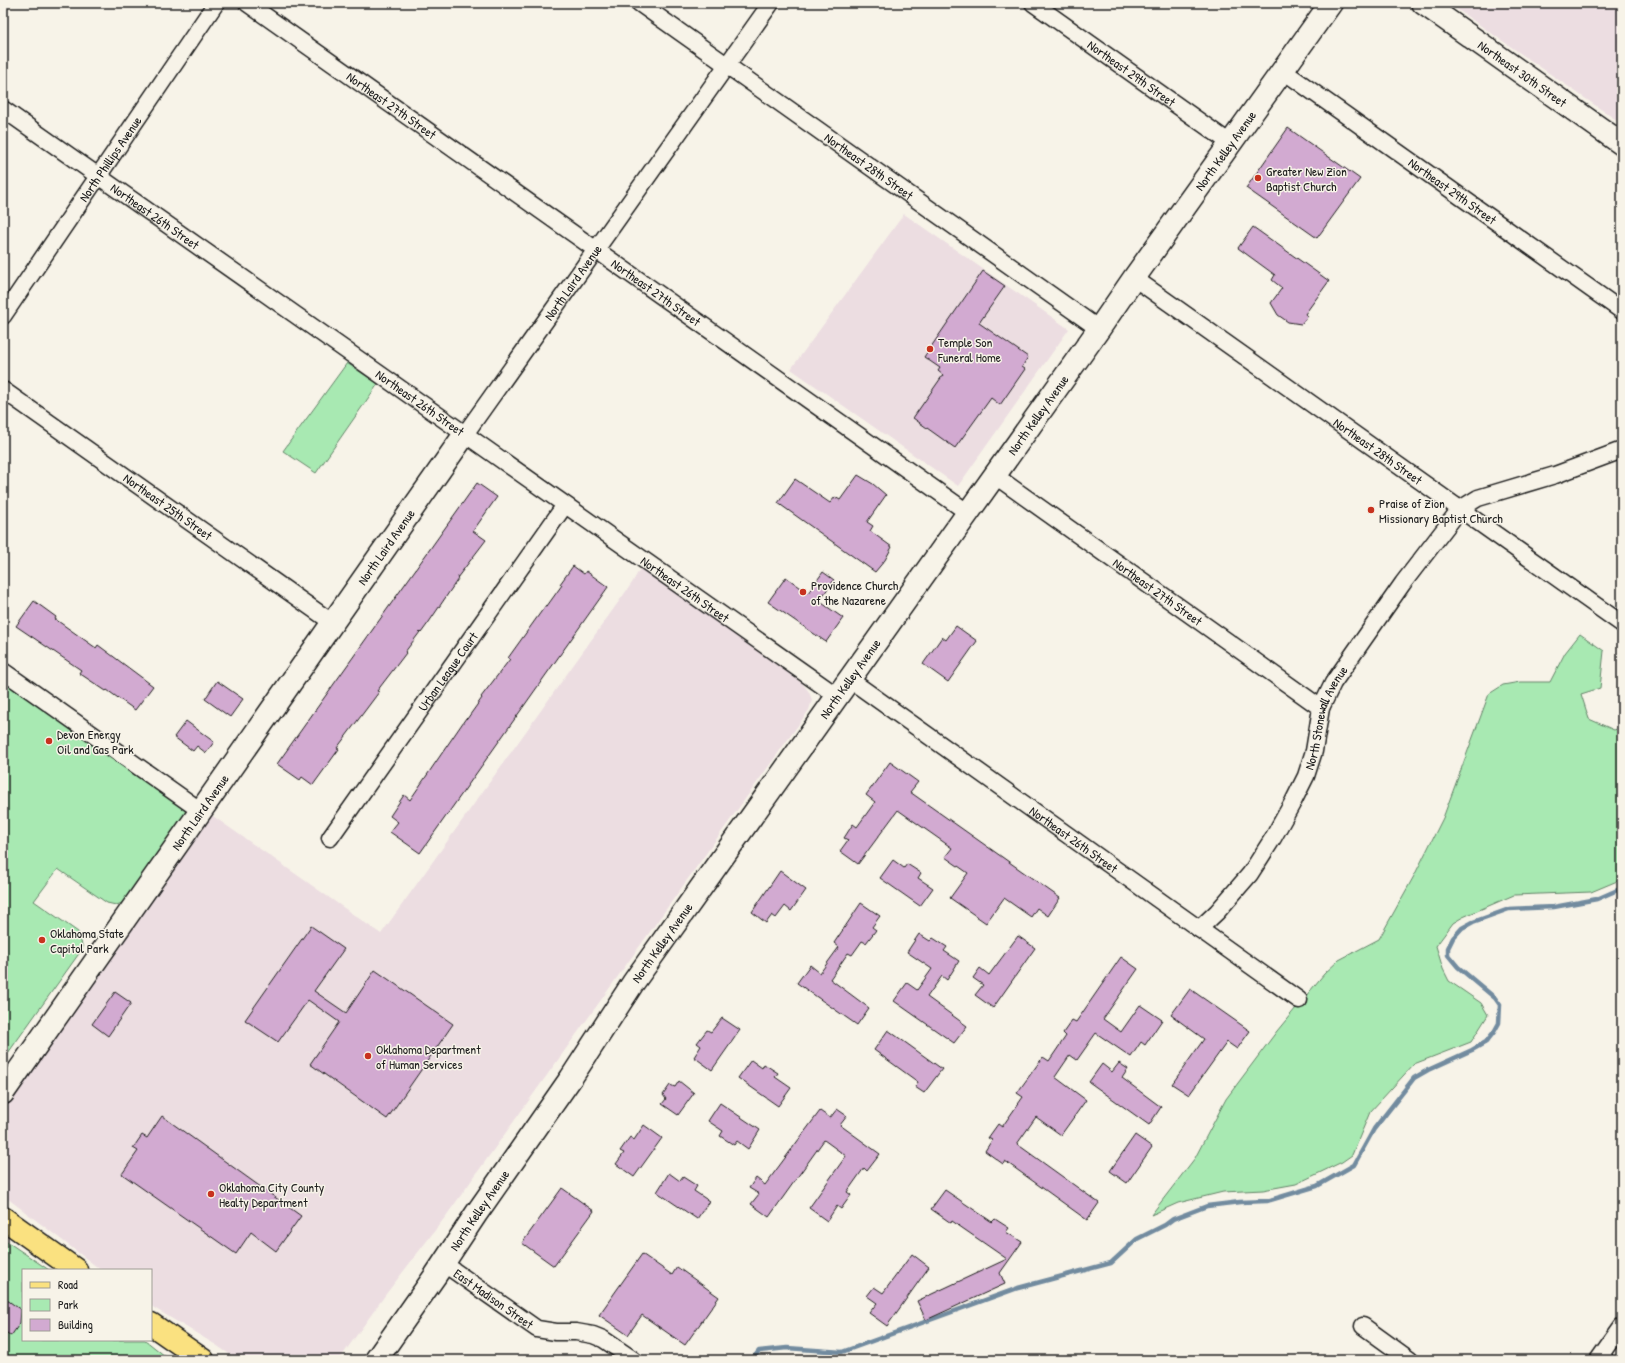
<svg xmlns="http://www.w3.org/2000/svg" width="1625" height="1363" viewBox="0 0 1625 1363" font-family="'Patrick Hand',sans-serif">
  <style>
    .built { fill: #ecdde1 }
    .green { fill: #a8e9b2; stroke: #628267 }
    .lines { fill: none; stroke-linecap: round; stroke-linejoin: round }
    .stream { stroke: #728b9f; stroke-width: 4.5 }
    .building { fill: #d2aad1; stroke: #1c1c1c }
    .street-casing { stroke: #1c1c1c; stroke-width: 19 }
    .secondary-casing { stroke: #1c1c1c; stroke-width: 25 }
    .primary-casing { stroke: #1c1c1c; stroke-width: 25 }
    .street { stroke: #f7f3e8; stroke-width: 16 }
    .secondary { stroke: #f7f3e8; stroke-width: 22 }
    .primary { stroke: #fae180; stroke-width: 22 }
    .poi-dot { fill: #c8321e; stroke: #f7f3e8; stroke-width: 1.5 }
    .labels { text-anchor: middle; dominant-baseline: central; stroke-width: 3; stroke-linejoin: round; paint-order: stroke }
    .street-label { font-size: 13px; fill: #1c1c1c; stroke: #f7f3e8 }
    .poi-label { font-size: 13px; fill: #1c1c1c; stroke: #f7f3e8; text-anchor: start }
  </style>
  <rect width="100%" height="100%" fill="#f7f3e8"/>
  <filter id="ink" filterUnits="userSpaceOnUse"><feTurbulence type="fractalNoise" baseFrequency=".025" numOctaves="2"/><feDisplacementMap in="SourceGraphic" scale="8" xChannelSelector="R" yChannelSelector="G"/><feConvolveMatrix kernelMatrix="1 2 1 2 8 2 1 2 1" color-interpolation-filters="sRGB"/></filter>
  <g filter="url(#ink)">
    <g class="built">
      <path d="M1448,3h174v121z"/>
      <path d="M904,214l165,115 -111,157 -167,-117z"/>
      <path d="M641,567l161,116 7,9 3,8 -3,10 -363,506 -60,78 -47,66h-101l-22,-15 -65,-39v-36h-50l-98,-75v-82l92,-135 115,-164 171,120 251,-351z"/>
    </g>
    <g class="green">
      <path d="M347,363l31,21 -62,89 -33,-22z"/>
      <path d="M1580,634l24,17 -4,37 -19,6 8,25 25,11 8,-3v152l-31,13 -77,3 -51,22 -10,6 -17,23 7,23 6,12 32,22 7,12 -17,27 -57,22 -44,48 -18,43 -10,7 -46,22 -33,6 -40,2 -45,11 -27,12 44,-57 31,-59 51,-68 47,-57 15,-14 40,-21 35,-63 29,-58 46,-124 14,-9 17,-3h30l15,-29z"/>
      <path d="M3,675l184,132 1,5 -65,91 -7,2 -9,-2 -49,-34 -24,32 44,31 5,16 -80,112z"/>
      <path d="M3,1239l46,31h-26v70h122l25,20h-167z"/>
    </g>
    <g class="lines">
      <path class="stream" d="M752,1360l7,-9 28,-3 55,4 176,-64 93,-25 26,-24 28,-14 8,-6 34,-13 33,-4 27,-1 50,-15 37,-21 20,-36 40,-51 14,-8 44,-20 14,-8 8,-10 5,-9 1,-18 -5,-7 -37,-31 -10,-12v-7l5,-10 9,-10 11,-6 36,-13 45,-2 43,-8 25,-11"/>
    </g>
    <g class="building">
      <path d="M1288,128l72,51 -43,59 -71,-50z"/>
      <path d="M1253,227l76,54 -24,33 3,2 -7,8 -13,-2 -10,-7 -7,-12 11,-15 -10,-8 3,-5 -37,-27z"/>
      <path d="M983,271l22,15 -26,37 49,34 -6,10 3,2 -25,36 -9,-7 -36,50 -42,-30 30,-43 -5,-4 2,-3 -16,-11z"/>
      <path d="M858,475l15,9 13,11 -19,27 6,4 -3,5 22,16 -7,13 -10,12 -97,-69 17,-24 35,24 5,-6 5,3z"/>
      <path d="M477,483l20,14 -24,34 13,9 -29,38 1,1 -29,43 -8,11 -1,-1 -15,20 1,1 -29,38 2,1 -42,56 2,1 -26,36 -11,-8 -2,3 -23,-16z"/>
      <path d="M573,566l11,8 2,-3 22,16 -188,266 -30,-21 8,-10 -8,-6 14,-21 6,5 56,-82 1,1 15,-21 -1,-1 29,-38 -2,-1 38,-53 1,1 15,-21 -2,-1z"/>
      <path d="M823,572l11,8 -15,21 24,17 -17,24 -58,-40 18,-25 22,16z"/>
      <path d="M34,601l22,16 -1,2 41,29 2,-3 55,41 -18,24 -28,-20 -1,1 -27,-18 2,-3 -65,-44z"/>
      <path d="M956,626l21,15 -29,41 -25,-18 19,-27 4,3z"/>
      <path d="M217,681l26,18 -13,18 -25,-18z"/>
      <path d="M186,721l28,21 -8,11 -9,-7 -4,5 -19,-14z"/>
      <path d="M890,762l28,20 -8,10 150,106 -12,18 -11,-8 -6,9 -27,-19 -18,25 -36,-25 18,-25 -23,-16 7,-9 -54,-38 -40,54 -18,-13 8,-11 -4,-2 9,-14 4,3 18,-25 -9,-7z"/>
      <path d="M893,860l11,8 3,-4 14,9 -3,5 15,10 -13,18 -40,-28z"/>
      <path d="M780,871l26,19 -15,21 -6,-5 -9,12 -4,-3 -6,8 -14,-11z"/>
      <path d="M861,903l19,13 -8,11 4,3 -10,13 -4,-2 -10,14 -4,-2 -18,26 39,29 -12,17 -60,-42 13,-18 10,8 19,-26 -5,-4z"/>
      <path d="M311,926l33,23 -30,42 32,22 29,-43 78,54 -66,95 -77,-55 29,-42 -31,-22 -30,42 -33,-22z"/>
      <path d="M919,934l11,7 3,-3 14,9 -3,4 15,10 -12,19 -5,-4 -15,21 40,29 -13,17 -60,-42 13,-18 10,7 15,-21 -25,-17z"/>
      <path d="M1018,936l17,12 -42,60 -18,-13 8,-10 -10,-7 7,-10 9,7z"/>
      <path d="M1121,957l17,12 -35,50 18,13 19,-27 22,15 -17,25 -4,-3 -10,15 -35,-24 -19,27 -7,-5 -15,22 31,23 -25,35 -25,-18 -19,27 82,59 -12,17 -82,-59 -2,3 -18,-13 7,-11 -4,-2 10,-14 4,3 21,-30 -6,-4 26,-36 6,4 17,-25 -3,-3 9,-13 4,2z"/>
      <path d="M1190,989l60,42 -13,18 -10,-7 -38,53 -17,-11 32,-45 -33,-24z"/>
      <path d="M115,992l16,11 -23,33 -16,-12z"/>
      <path d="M722,1018l18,12 -28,40 -18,-13 7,-11 -4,-3 10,-13 4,2z"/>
      <path d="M888,1030l54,39 -18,24 -9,-6 3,-5 -44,-32z"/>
      <path d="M751,1060l11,8 2,-4 14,9 -3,4 16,11 -13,18 -40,-28z"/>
      <path d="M1119,1063l9,6 -6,9 39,29 -12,18 -60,-43 13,-18 10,8z"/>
      <path d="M679,1081l15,12 -16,22 -16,-11 4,-5 -3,-4 7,-10 5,2z"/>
      <path d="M720,1103l40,27 -12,19 -11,-8 -3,4 -14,-9 3,-5 -15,-10z"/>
      <path d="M837,1109l10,7 -7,9 40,29 -13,17 -3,-3 -17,24 4,3 -10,14 -4,-3 -10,15 -18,-13 37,-52 -22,-16 -55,77 -18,-13 8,-10 -10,-6 7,-10 9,7 55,-74 10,7z"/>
      <path d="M162,1116l139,100 -25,35 -25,-19 -15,22 -114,-80 16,-23 -5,-3 9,-13 5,3z"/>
      <path d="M644,1125l18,13 -28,39 -18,-13 8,-11 -4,-2 10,-14 4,3z"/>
      <path d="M1135,1135l17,12 -25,36 -17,-12z"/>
      <path d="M669,1173l11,8 3,-4 14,9 -3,5 15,10 -12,18 -40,-27z"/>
      <path d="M562,1188l32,23 -40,55 -32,-23z"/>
      <path d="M945,1190l47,32 3,-3 14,9 -3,4 16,10 -22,31 5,11 -79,36 -9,-19 90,-42 -55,-38 -1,2 -20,-14z"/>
      <path d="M642,1254l30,21 5,-8 42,30 -34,48 -43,-30 -14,20 -29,-20z"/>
      <path d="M912,1254l17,13 -42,59 -18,-13 8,-10 -10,-7 7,-9 9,6z"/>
      <path d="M3,1297l18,13 -1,13 -9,13 -8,-6z"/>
    </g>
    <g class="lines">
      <defs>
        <g id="street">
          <path id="s1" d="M247,3l720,509"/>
          <path id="s2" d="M639,3l460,326"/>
          <path id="s3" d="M1033,3l197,140"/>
          <path id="s4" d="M1282,70l340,241"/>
          <path id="s5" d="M3,109l834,587"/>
          <path id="s6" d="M1134,278l488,346"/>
          <path id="s7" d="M3,316l213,-313"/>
          <path id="s8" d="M3,390l330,233"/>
          <path id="s9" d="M465,434l306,-431"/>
          <path id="s10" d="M994,475l327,233"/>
          <path d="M3,671l198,140"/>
          <path id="s11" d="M849,679l450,321"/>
          <path id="s12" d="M330,838l235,-333"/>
          <path id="s13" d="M1199,929l18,-17 33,-38 23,-36 20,-36 13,-26 8,-25 7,-43 12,-25 70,-100 57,-74 18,-11 77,-23 67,-25"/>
          <path id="s14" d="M443,1263l94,66 19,3h20l17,3 10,4 31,21"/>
          <path d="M1363,1326l47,34"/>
          <path d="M1598,1360l24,-34"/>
        </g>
        <g id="secondary">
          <path id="s15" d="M1423,3l199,141"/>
          <path id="s16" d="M3,1093l462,-659"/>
          <path id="s17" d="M376,1360l59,-84 41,-62 95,-136 62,-95 466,-654 35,-51 197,-275"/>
        </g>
        <g id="primary">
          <path d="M3,1218l73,52"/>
          <path d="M151,1324l52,36"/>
        </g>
      </defs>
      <use href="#street" class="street-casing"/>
      <use href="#secondary" class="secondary-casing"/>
      <use href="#primary" class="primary-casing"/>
      <use href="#street" class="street"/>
      <use href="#secondary" class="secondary"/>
      <use href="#primary" class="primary"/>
    </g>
  </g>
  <g class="poi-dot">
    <circle cx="1258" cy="178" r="4"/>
    <circle cx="930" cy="349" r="4"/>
    <circle cx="1371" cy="510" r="4"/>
    <circle cx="803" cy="592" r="4"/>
    <circle cx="49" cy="741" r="4"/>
    <circle cx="42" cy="940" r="4"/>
    <circle cx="368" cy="1056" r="4"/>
    <circle cx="211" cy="1194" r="4"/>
  </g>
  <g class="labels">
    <g class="street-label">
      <text stroke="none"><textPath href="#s3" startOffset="121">Northeast 29th Street</textPath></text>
      <text stroke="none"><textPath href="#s15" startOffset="122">Northeast 30th Street</textPath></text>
      <text stroke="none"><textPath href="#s1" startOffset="177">Northeast 27th Street</textPath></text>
      <text stroke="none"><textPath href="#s17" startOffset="1478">North Kelley Avenue</textPath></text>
      <text stroke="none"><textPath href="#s7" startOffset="190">North Phillips Avenue</textPath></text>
      <text stroke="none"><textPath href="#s2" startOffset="282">Northeast 28th Street</textPath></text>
      <text stroke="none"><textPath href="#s4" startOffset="209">Northeast 29th Street</textPath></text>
      <text stroke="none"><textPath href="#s5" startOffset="186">Northeast 26th Street</textPath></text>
      <text stroke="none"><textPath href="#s9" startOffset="186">North Laird Avenue</textPath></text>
      <text stroke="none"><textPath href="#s1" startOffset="501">Northeast 27th Street</textPath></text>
      <text stroke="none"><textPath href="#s5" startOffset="510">Northeast 26th Street</textPath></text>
      <text stroke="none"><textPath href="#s17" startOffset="1154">North Kelley Avenue</textPath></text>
      <text stroke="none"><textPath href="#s6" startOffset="299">Northeast 28th Street</textPath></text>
      <text stroke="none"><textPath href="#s8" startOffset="202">Northeast 25th Street</textPath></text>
      <text stroke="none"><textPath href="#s16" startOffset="667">North Laird Avenue</textPath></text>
      <text stroke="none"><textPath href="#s5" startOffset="834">Northeast 26th Street</textPath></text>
      <text stroke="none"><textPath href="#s10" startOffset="201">Northeast 27th Street</textPath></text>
      <text stroke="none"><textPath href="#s12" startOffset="204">Urban League Court</textPath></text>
      <text stroke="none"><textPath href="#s17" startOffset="830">North Kelley Avenue</textPath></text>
      <text stroke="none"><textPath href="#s13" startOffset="250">North Stonewall Avenue</textPath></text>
      <text stroke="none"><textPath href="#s16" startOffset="343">North Laird Avenue</textPath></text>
      <text stroke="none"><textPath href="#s11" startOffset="276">Northeast 26th Street</textPath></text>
      <text stroke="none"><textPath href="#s17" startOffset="506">North Kelley Avenue</textPath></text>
      <text stroke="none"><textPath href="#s17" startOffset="182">North Kelley Avenue</textPath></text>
      <text stroke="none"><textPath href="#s14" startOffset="62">East Madison Street</textPath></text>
    </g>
    <g class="poi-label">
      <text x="1266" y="171">Greater New Zion<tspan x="1266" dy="15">Baptist Church</tspan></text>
      <text x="938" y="342">Temple Son<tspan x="938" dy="15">Funeral Home</tspan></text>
      <text x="1379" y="503">Praise of Zion<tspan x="1379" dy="15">Missionary Baptist Church</tspan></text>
      <text x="811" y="585">Providence Church<tspan x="811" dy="15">of the Nazarene</tspan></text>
      <text x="57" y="734">Devon Energy<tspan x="57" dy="15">Oil and Gas Park</tspan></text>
      <text x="50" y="933">Oklahoma State<tspan x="50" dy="15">Capitol Park</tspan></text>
      <text x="376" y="1049">Oklahoma Department<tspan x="376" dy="15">of Human Services</tspan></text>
      <text x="219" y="1187">Oklahoma City County<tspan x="219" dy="15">Healty Department</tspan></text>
    </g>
  </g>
  <rect width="1625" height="1363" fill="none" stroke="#f7f3e8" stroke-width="16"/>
  <rect x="8" y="8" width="1609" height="1347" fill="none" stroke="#1c1c1c" stroke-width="1.5" filter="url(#ink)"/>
  <rect x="22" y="1269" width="130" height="72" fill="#f7f3e8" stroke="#9f9d96"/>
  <rect x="30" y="1282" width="20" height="6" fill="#fae180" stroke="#9f9d96"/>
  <text x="58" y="1289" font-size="12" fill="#1c1c1c">Road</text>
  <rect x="30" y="1299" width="20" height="12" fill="#a8e9b2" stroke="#9f9d96"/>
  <text x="58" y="1309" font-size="12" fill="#1c1c1c">Park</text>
  <rect x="30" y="1319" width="20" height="12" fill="#d2aad1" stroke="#9f9d96"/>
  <text x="58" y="1329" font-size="12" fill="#1c1c1c">Building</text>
</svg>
